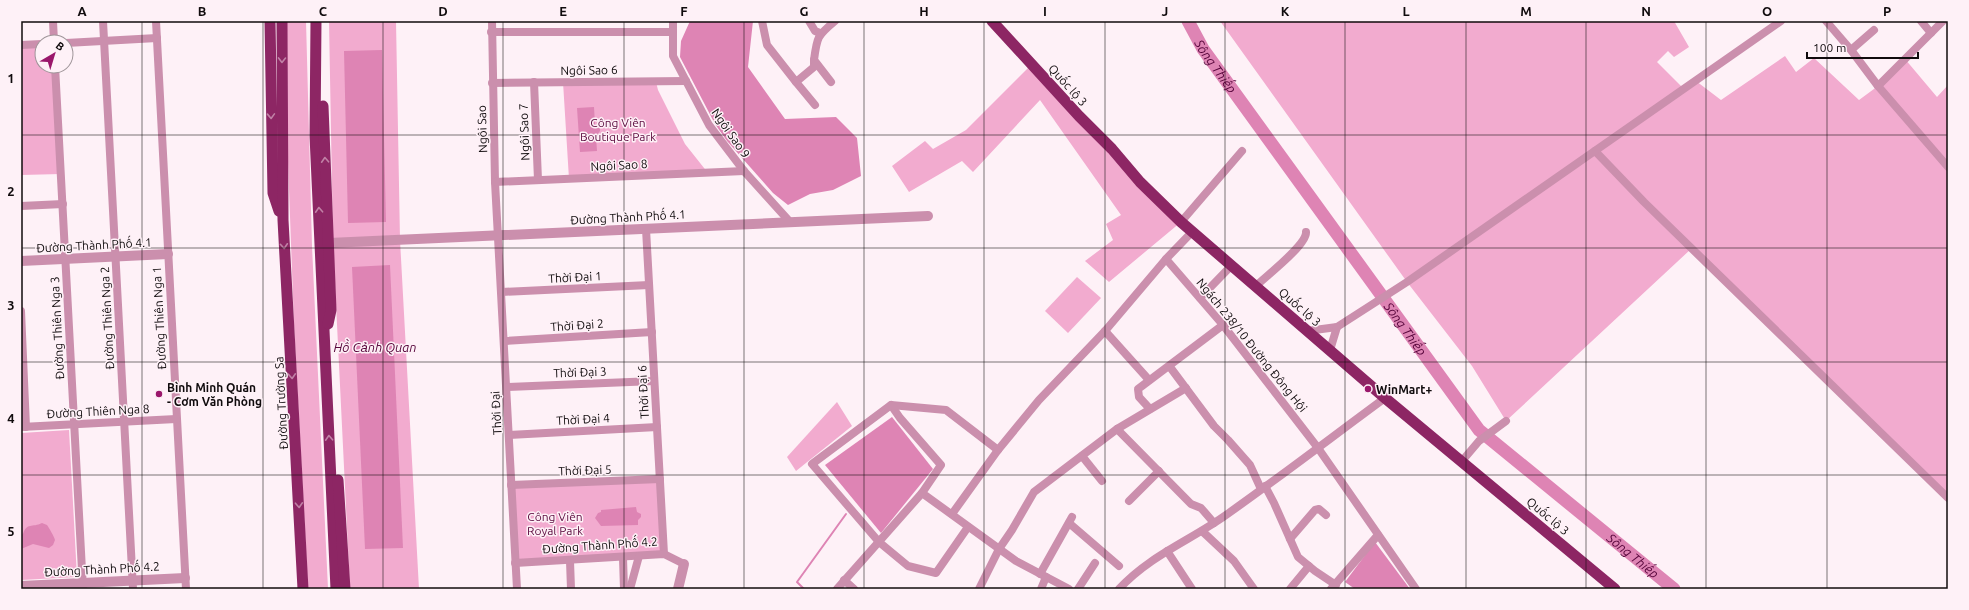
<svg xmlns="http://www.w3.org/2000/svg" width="1969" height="610" viewBox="0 0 1969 610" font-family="Ubuntu,sans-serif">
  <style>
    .green { fill: #f2abcf }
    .water { fill: #de84b4 }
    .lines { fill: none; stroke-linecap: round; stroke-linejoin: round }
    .stream { stroke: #de84b4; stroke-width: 2 }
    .river { stroke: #de84b4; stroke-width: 13 }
    .minor { stroke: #cb8fad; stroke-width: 8 }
    .tertiary { stroke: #cb8fad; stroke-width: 10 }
    .trunk { stroke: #8d2664; stroke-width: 11 }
    .oneway { stroke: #c081a6 }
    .grid { fill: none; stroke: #100b0d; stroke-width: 1; stroke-opacity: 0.55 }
    .poi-dot { fill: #9a176b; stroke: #fef1f7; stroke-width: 1.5 }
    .labels { text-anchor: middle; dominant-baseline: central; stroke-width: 3; stroke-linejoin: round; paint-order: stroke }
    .street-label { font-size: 12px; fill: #100b0d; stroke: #fef1f7 }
    .park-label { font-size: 12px; fill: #5c0b3f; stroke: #fef1f7 }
    .poi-label { font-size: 12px; font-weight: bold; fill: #100b0d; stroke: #fef1f7; text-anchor: start }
    .water-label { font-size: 13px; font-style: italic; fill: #56043a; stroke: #fef1f7 }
    .neatline { fill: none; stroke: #100b0d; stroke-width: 1.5 }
    .grid-label { font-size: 13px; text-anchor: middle; font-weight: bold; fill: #100b0d }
  </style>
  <rect width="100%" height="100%" fill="#fef1f7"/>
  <g class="green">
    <path d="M287,21h19l6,225 16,343h-20l-14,-264 -6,-163z"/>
    <path d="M329,21h67l4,219 19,349h-69l-17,-346z"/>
    <path d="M1220,21h454l15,26 -15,10 -6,-6 -11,11 27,27 12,-8 25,19 64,-44 11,16 18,-14 45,42 19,-14 27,-27 32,38 11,-12v412l-257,-248 -185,172 -34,-55 -65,-84z"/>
    <path d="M42,44v22h13l6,108 -40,1v-130z"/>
    <path d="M1032,64l149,158 -72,60 -24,-21 28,-21 -7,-16 15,-9 -81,-115 -67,72 -11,-11 -53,31 -17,-26 33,-25 8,8 33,-19z"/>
    <path d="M563,82h93l2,8 27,54 23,29 -139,6z"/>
    <path d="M1077,277l24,21 -33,35 -23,-22z"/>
    <path d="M837,402l15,24 -56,45 -9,-14z"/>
    <path d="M69,430l8,147 -56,3v-147z"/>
    <path d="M660,479l4,75 -149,9 -4,-78z"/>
  </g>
  <g class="water">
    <path d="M690,21h63l-5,46 37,52 51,-2 21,21 4,38 -28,14 -23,4 -22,11 -15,-12 -46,-52 -12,-17 -35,-67 1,-16z"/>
    <path d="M382,50l4,172 -38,1 -4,-172z"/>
    <path d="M594,107l1,17 5,4v3l-4,5 1,15 -17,1 -3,-44z"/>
    <path d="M390,265l13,283 -38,1 -13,-282z"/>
    <path d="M892,417l41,52 -52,64 -56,-68z"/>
    <path d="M636,507l1,5 4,2v3l-3,3v5l-37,1 -6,-8 3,-5 3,-1v-2z"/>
    <path d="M42,523l5,2c2,3 7,11 8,15l-2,5 -4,3 -16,-4 -12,5v-14l2,-1c4,-12 9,-6 19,-11z"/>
    <path d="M1375,542l35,47h-55l-10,-7z"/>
  </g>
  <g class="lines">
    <path class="stream" d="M804,589l-7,-7 49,-68"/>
    <path class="river" id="s1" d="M1188,21l15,28 276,381 195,159"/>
    <g class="minor">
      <path d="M53,21l1,21"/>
      <path d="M103,21l30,568"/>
      <path d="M156,21l30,568"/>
      <path d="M492,21l3,161 22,407"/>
      <path d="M673,21v35l36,69 35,46 46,51"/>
      <path d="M762,21l5,24 29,37 18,-15v-7"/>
      <path d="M809,21l6,10 5,2"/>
      <path d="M1826,21l25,29 27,36 70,81"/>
      <path d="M1921,21l10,12"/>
      <path d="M491,32h182"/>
      <path d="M66,43l91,-5"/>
      <path d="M21,45l21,-1"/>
      <path d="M1851,50l23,-20"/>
      <path d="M55,66l28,523"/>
      <path d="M534,82l4,98"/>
      <path d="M796,82l19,23"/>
      <path d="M831,82l-17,-22c3,-23 3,-24 21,-39"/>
      <path d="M492,83l194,-2"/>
      <path d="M1878,86l65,-65"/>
      <path d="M1595,151l49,51 304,296"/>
      <path d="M495,182l249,-11"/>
      <path d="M21,206l42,-2"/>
      <path d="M1181,222l61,-71"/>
      <path d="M646,229l18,325"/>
      <path d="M1166,259l57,66 95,123 98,141"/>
      <path d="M1256,286c10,-10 51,-41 50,-54"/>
      <path d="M502,292l147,-7"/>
      <path d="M1200,298l32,-33"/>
      <path d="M21,311l5,116"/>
      <path d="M1105,331l44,49"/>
      <path d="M1307,331l30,-4 70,-45 374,-261"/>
      <path d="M504,341l148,-9"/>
      <path d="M1330,350l7,-23"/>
      <path d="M1170,367l44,59 14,14 22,25 11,24"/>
      <path d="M507,387l147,-6"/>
      <path d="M891,405l9,13 41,47 -19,28 94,68 53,28"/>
      <path d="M1150,409l-11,-12 -1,-8 85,-64"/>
      <path d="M21,427l155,-8"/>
      <path d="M1117,429l74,75 10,4 13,15"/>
      <path d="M509,435l148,-8"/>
      <path d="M1082,456l20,25"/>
      <path d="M1462,461l17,-20 27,-20"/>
      <path d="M511,485l149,-6"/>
      <path d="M1265,486l9,17 24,54 17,14 21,14"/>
      <path d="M1129,501l30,-30"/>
      <path d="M952,514l46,-64 41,-50 66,-69 61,-72 26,-27"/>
      <path d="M1069,523l50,43"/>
      <path d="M968,527l-32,46 -28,-7 -29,-24 -67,-78 79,-59 55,5 52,40"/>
      <path d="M1202,531l32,30 20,28"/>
      <path d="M1290,539l25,-29 4,-1 7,6"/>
      <path d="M1167,551l25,38"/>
      <path d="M623,558l1,31"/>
      <path d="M570,561l1,28"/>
      <path d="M515,563l149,-9 20,10"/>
      <path d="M1040,574l32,-57"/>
      <path d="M844,580l10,9"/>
      <path d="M630,589l9,-33"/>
      <path d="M837,589l85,-96"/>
      <path d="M979,589l20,-40 13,-19 22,-38 83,-63 69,-41"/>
      <path d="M1041,589l5,-12"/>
      <path d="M1078,589l17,-26"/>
      <path d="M1119,589c30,-33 72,-49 107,-74 54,-38 106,-78 159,-117"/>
      <path d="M1290,589l19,-23"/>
      <path d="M1331,589l47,-54"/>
    </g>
    <g class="tertiary">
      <path d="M329,243l599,-27"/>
      <path d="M21,261l147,-7"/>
      <path d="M21,586l164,-8"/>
      <path d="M678,589l6,-25"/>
    </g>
    <g class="trunk">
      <path d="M270,21l3,172 6,18"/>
      <path d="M282,21l1,199 20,369"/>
      <path d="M316,21l-1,115 21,453"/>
      <path d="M992,21l87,95 33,33 28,33 41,40 204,176 230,191"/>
      <path d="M323,106l8,204 -3,14"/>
      <path d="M338,480l7,109"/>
    </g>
  </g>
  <defs><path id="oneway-chevron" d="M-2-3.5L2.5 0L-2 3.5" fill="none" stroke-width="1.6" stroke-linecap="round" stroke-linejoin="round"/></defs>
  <g class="oneway">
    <use href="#oneway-chevron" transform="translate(282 60) rotate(91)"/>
    <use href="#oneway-chevron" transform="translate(271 116) rotate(88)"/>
    <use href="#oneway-chevron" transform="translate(325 160) rotate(-93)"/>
    <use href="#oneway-chevron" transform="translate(319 210) rotate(-93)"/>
    <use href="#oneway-chevron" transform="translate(284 246) rotate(86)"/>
    <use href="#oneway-chevron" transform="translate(292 376) rotate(87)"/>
    <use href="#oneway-chevron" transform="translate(329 438) rotate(-93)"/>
    <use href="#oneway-chevron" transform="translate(299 505) rotate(87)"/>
  </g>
  <path class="grid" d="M142,21v568M263,21v568M383,21v568M503,21v568M624,21v568M744,21v568M864,21v568M984,21v568M1105,21v568M1225,21v568M1345,21v568M1466,21v568M1586,21v568M1706,21v568M1827,21v568M21,135h1927M21,248h1927M21,362h1927M21,475h1927"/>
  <g class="poi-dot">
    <circle cx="1368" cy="389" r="4"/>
    <circle cx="159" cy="394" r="4"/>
  </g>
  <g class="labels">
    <g class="street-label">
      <text transform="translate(589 70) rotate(-1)">Ngôi Sao 6</text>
      <text transform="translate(1068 85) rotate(48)">Quốc lộ 3</text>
      <text transform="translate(482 129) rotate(-92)">Ngôi Sao</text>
      <text transform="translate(524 132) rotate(-92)">Ngôi Sao 7</text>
      <text transform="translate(731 133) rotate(55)">Ngôi Sao 9</text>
      <text transform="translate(619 165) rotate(-3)">Ngôi Sao 8</text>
      <text transform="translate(628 217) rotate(-3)">Đường Thành Phố 4.1</text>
      <text transform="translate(94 245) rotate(-3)">Đường Thành Phố 4.1</text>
      <text transform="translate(575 277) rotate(-3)">Thời Đại 1</text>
      <text transform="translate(1300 307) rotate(41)">Quốc lộ 3</text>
      <text transform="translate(107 318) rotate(-93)">Đường Thiên Nga 2</text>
      <text transform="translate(159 318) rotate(-93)">Đường Thiên Nga 1</text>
      <text transform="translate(577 325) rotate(-4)">Thời Đại 2</text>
      <text transform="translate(57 328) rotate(-93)">Đường Thiên Nga 3</text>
      <text transform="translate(1252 345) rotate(51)">Ngách 238/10 Đường Đông Hội</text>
      <text transform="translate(580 372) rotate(-2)">Thời Đại 3</text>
      <text transform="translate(643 392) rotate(-93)">Thời Đại 6</text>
      <text transform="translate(281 403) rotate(-93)">Đường Trường Sa</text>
      <text transform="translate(98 411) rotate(-3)">Đường Thiên Nga 8</text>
      <text transform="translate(496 413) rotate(-93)">Thời Đại</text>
      <text transform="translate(583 419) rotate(-3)">Thời Đại 4</text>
      <text transform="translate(585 470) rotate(-2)">Thời Đại 5</text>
      <text transform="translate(1548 516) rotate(40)">Quốc lộ 3</text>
      <text transform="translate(600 545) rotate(-4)">Đường Thành Phố 4.2</text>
      <text transform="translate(102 569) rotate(-3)">Đường Thành Phố 4.2</text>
    </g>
    <g class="park-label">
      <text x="618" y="122">Công Viên<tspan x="618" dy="14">Boutique Park</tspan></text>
      <text x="555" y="516">Công Viên<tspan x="555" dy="14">Royal Park</tspan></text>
    </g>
    <g class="poi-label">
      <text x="167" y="387">Bình Minh Quán<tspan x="167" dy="14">- Cơm Văn Phòng</tspan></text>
      <text x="1376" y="389">WinMart+</text>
    </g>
    <g class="water-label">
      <text stroke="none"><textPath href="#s1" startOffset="53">Sông Thiếp</textPath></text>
      <text stroke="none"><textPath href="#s1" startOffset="377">Sông Thiếp</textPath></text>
      <text x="375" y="347">Hồ Cảnh Quan</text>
      <text stroke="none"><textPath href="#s1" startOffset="701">Sông Thiếp</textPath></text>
    </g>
  </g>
  <rect width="1969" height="610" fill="none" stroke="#fef1f7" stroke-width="44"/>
  <g transform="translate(54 54) rotate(38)"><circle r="19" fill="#fef1f7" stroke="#9f9599"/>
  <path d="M0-3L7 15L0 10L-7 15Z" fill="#9a176b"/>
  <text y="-6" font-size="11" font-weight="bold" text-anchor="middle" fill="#100b0d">B</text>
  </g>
  <path d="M1807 52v6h111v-6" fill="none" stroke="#100b0d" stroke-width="2"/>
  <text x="1813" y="52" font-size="12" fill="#100b0d" stroke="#fef1f7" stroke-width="3" paint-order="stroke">100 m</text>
  <rect x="22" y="22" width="1925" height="566" class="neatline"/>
  <g class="grid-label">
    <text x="82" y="16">A</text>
    <text x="202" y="16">B</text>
    <text x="323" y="16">C</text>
    <text x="443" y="16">D</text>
    <text x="563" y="16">E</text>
    <text x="684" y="16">F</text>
    <text x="804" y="16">G</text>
    <text x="924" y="16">H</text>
    <text x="1045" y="16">I</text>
    <text x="1165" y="16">J</text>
    <text x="1285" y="16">K</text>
    <text x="1406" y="16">L</text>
    <text x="1526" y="16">M</text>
    <text x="1646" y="16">N</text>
    <text x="1767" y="16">O</text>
    <text x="1887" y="16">P</text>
    <text x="11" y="83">1</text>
    <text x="11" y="196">2</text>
    <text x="11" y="310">3</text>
    <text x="11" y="423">4</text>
    <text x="11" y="536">5</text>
  </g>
</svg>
